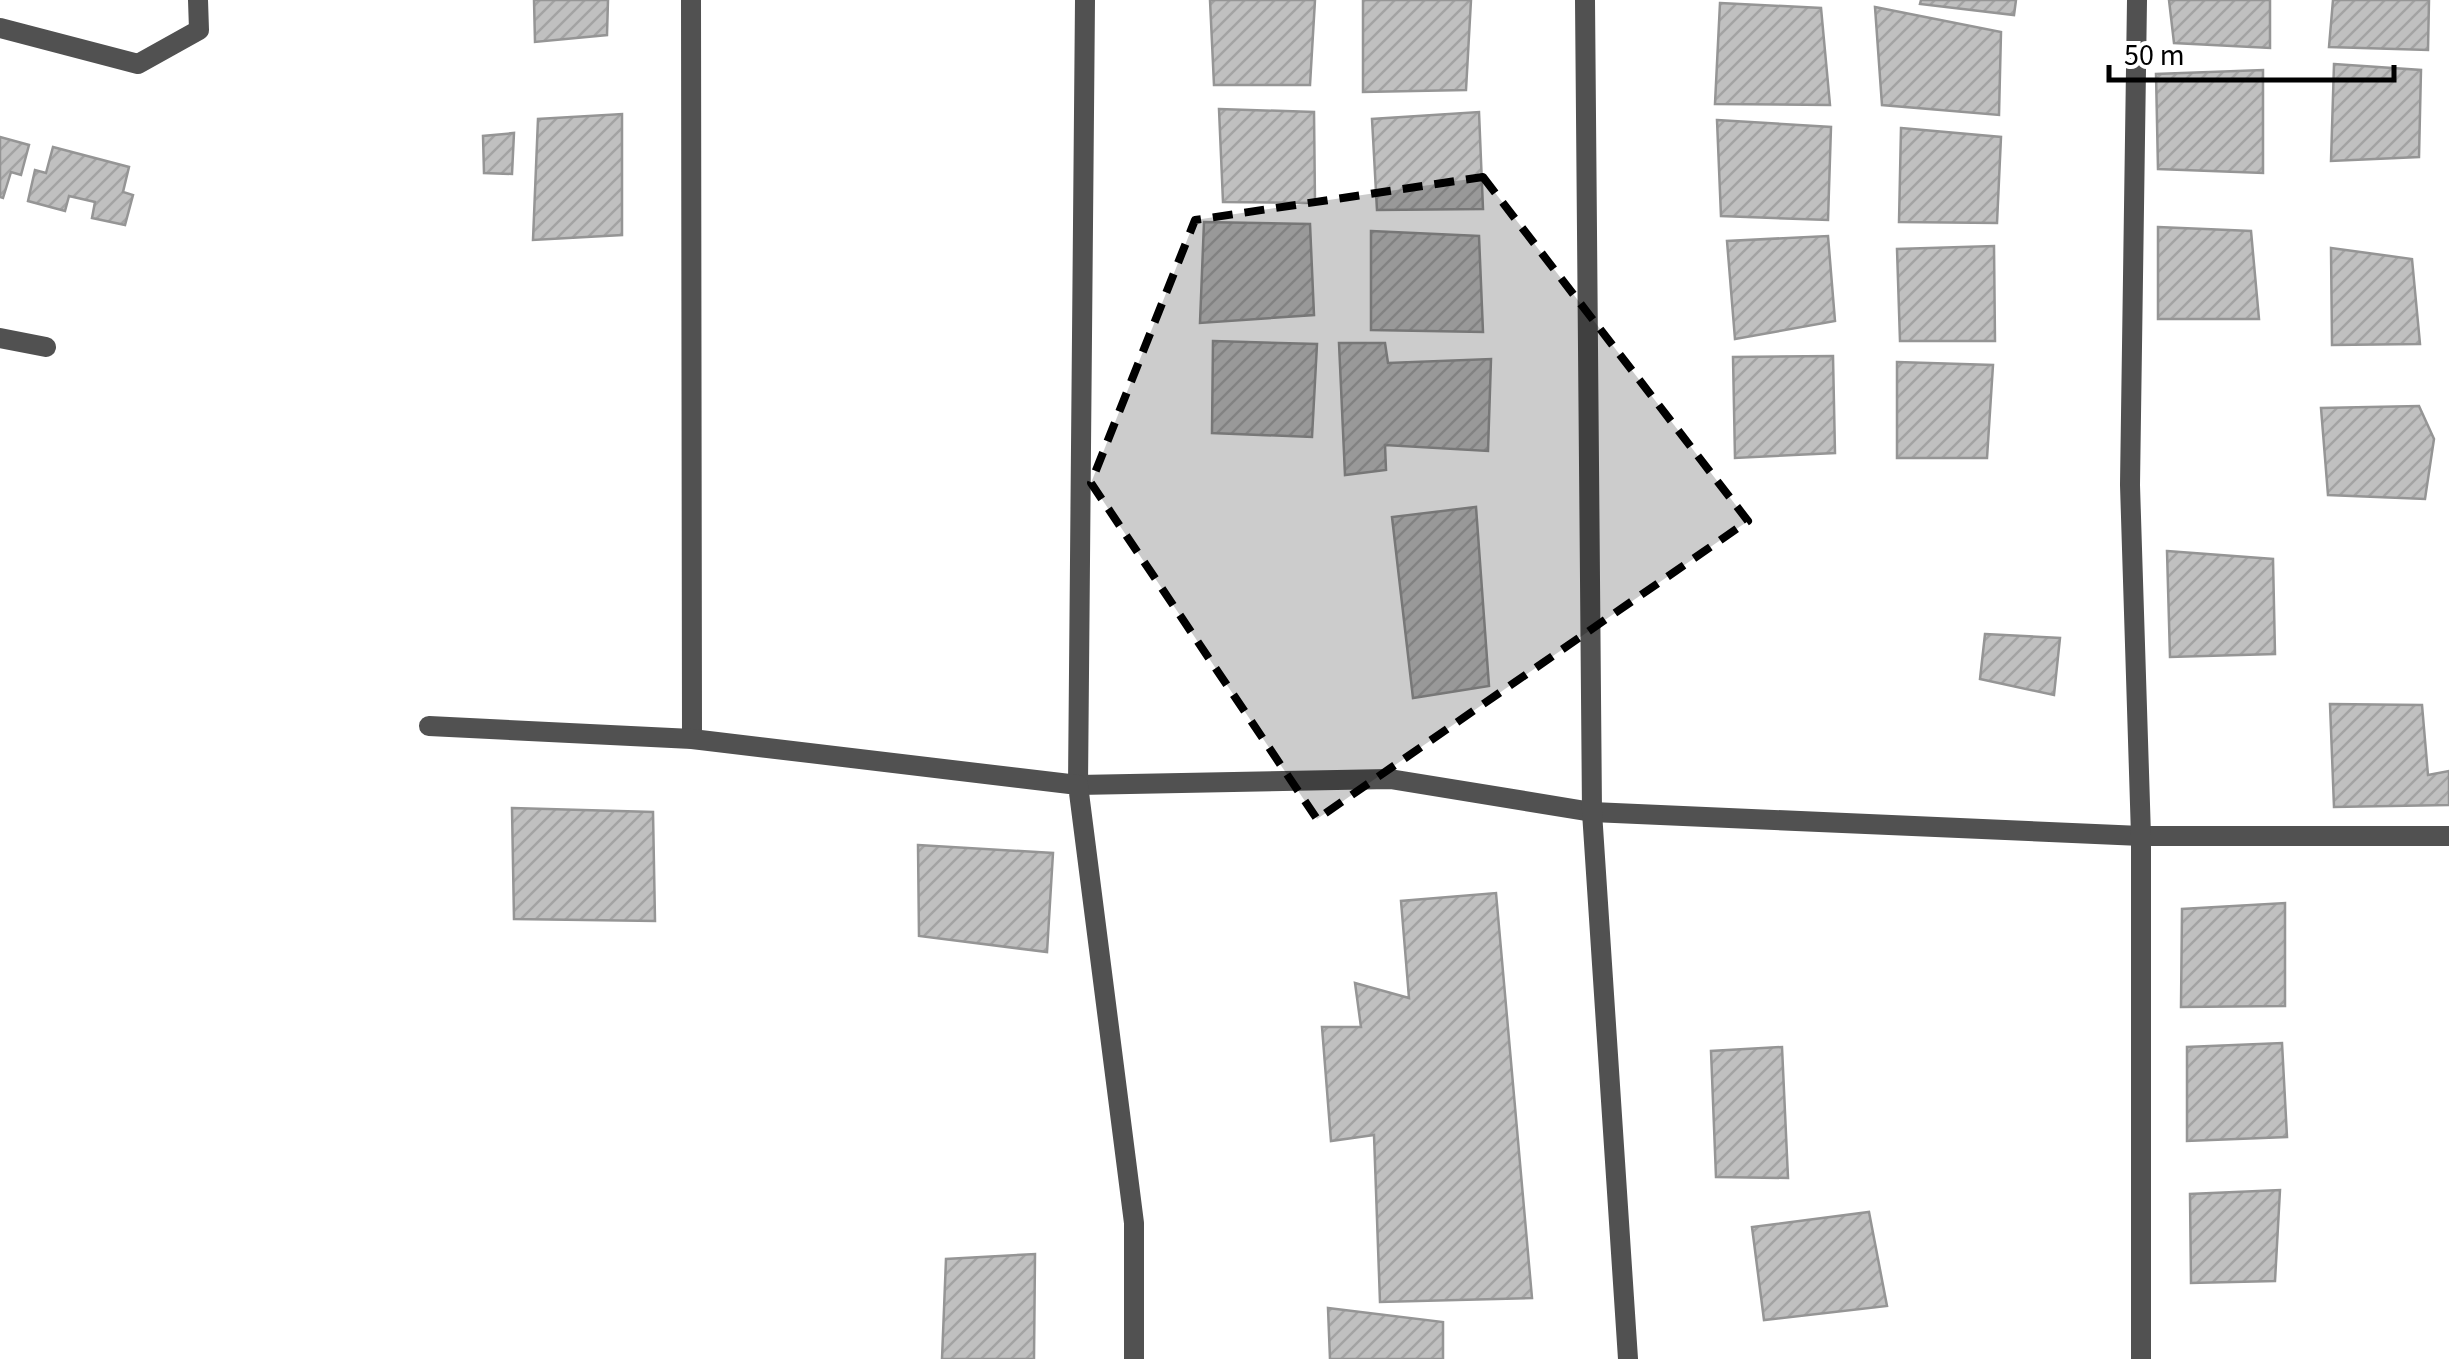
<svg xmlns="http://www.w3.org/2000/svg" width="2449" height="1359" viewBox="0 0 2449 1359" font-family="'Source Sans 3',sans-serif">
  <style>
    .building { fill: url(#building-hatch); stroke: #959595; stroke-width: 2.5 }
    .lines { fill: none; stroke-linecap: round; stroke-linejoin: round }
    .minor { stroke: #515151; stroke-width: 20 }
    .marked { fill: #000; fill-opacity: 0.2; stroke: #000; stroke-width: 8; stroke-dasharray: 20 12; stroke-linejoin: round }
  </style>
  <defs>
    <pattern id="building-hatch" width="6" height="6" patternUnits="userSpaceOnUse" patternTransform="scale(2.5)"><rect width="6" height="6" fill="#c0c0c0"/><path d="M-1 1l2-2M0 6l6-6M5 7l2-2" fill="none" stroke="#a3a3a3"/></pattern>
  </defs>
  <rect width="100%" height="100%" fill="#fff"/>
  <g class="building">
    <path d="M534,0h74l-1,35 -72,7z"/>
    <path d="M1210,0h105l-5,85h-96z"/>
    <path d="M1363,0h108l-5,90 -103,2z"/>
    <path d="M1921,0h95l-2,15 -94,-11z"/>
    <path d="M2169,0h101v48l-96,-5z"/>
    <path d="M2333,0h96l-1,50 -99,-3z"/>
    <path d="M1720,3l101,5 9,97 -115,-1z"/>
    <path d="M1875,7l126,25 -2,83 -117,-10z"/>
    <path d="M2334,64l87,6 -2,87 -88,4z"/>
    <path d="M2263,70v103l-105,-4 -2,-95z"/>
    <path d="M1219,109l95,3 1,91 -92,-1z"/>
    <path d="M1479,112l4,97 -106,1 -5,-91z"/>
    <path d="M622,114v121l-89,5 5,-121z"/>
    <path d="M1717,120l114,7 -3,93 -107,-4z"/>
    <path d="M1901,128l100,9 -4,86 -98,-1z"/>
    <path d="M514,133l-2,41 -28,-1 -1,-37z"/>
    <path d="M0,137l29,8 -8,30 -10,-3 -8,26 -3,-1z"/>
    <path d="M53,147l76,20 -6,25 10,3 -8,30 -33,-7 3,-16 -26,-6 -4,15 -37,-10 7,-31 11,3z"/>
    <path d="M1204,222l106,2 4,91 -114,8z"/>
    <path d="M2158,227l93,4 8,88h-101z"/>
    <path d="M1371,231l108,5 4,96 -112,-2z"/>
    <path d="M1828,236l7,85 -100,18 -8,-98z"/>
    <path d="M1994,246l1,95h-95l-3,-92z"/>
    <path d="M2331,248l81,11 8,85 -88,1z"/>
    <path d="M1213,341l104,3 -5,93 -100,-4z"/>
    <path d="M1339,343h46l3,20 103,-4 -3,92 -103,-6 1,25 -41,5z"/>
    <path d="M1833,356l2,97 -100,5 -2,-101z"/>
    <path d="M1897,362l96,3 -6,93h-90z"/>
    <path d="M2419,406l15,33 -9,60 -97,-4 -7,-87z"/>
    <path d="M1476,507l13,179 -76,12 -21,-181z"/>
    <path d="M2167,551l106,8 2,95 -105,3z"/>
    <path d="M1985,634l75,4 -6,57 -74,-16z"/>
    <path d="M2330,704l92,1 6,70 21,-4v34l-115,2z"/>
    <path d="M512,808l141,4 2,109 -141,-2z"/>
    <path d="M918,845l135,8 -6,99 -128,-16z"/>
    <path d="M1496,893l36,405 -152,4 -6,-167 -43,6 -9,-114h39l-6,-44 54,15 -8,-97z"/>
    <path d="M2285,903v103l-104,1 1,-98z"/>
    <path d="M2282,1043l5,94 -100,4v-94z"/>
    <path d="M1782,1047l6,131 -72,-1 -5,-126z"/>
    <path d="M2280,1190l-5,91 -84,2 -1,-89z"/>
    <path d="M1869,1212l18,94 -123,14 -12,-93z"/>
    <path d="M1035,1254l-1,105h-92l4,-100z"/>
    <path d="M1328,1308l115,14v37h-113z"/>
  </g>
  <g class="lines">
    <g class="minor">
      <path d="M691,0l1,739"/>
      <path d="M1085,0l-7,785 312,-6 202,33 549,24h308"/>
      <path d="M1585,0l7,812 36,547"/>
      <path d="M2137,0l-7,485 11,351v523"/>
      <path d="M0,28l138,36 61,-34 -1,-30"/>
      <path d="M0,338l46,9"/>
      <path d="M429,726l263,13 386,46 56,438v136"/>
    </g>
  </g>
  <path class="marked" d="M1483,177l265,344 -431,298 -226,-336 104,-263z"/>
  <path d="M2109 65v15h285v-15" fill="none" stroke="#000000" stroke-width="5"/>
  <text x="2124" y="65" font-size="30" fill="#000000" stroke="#ffffff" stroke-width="8" paint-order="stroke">50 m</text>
</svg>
